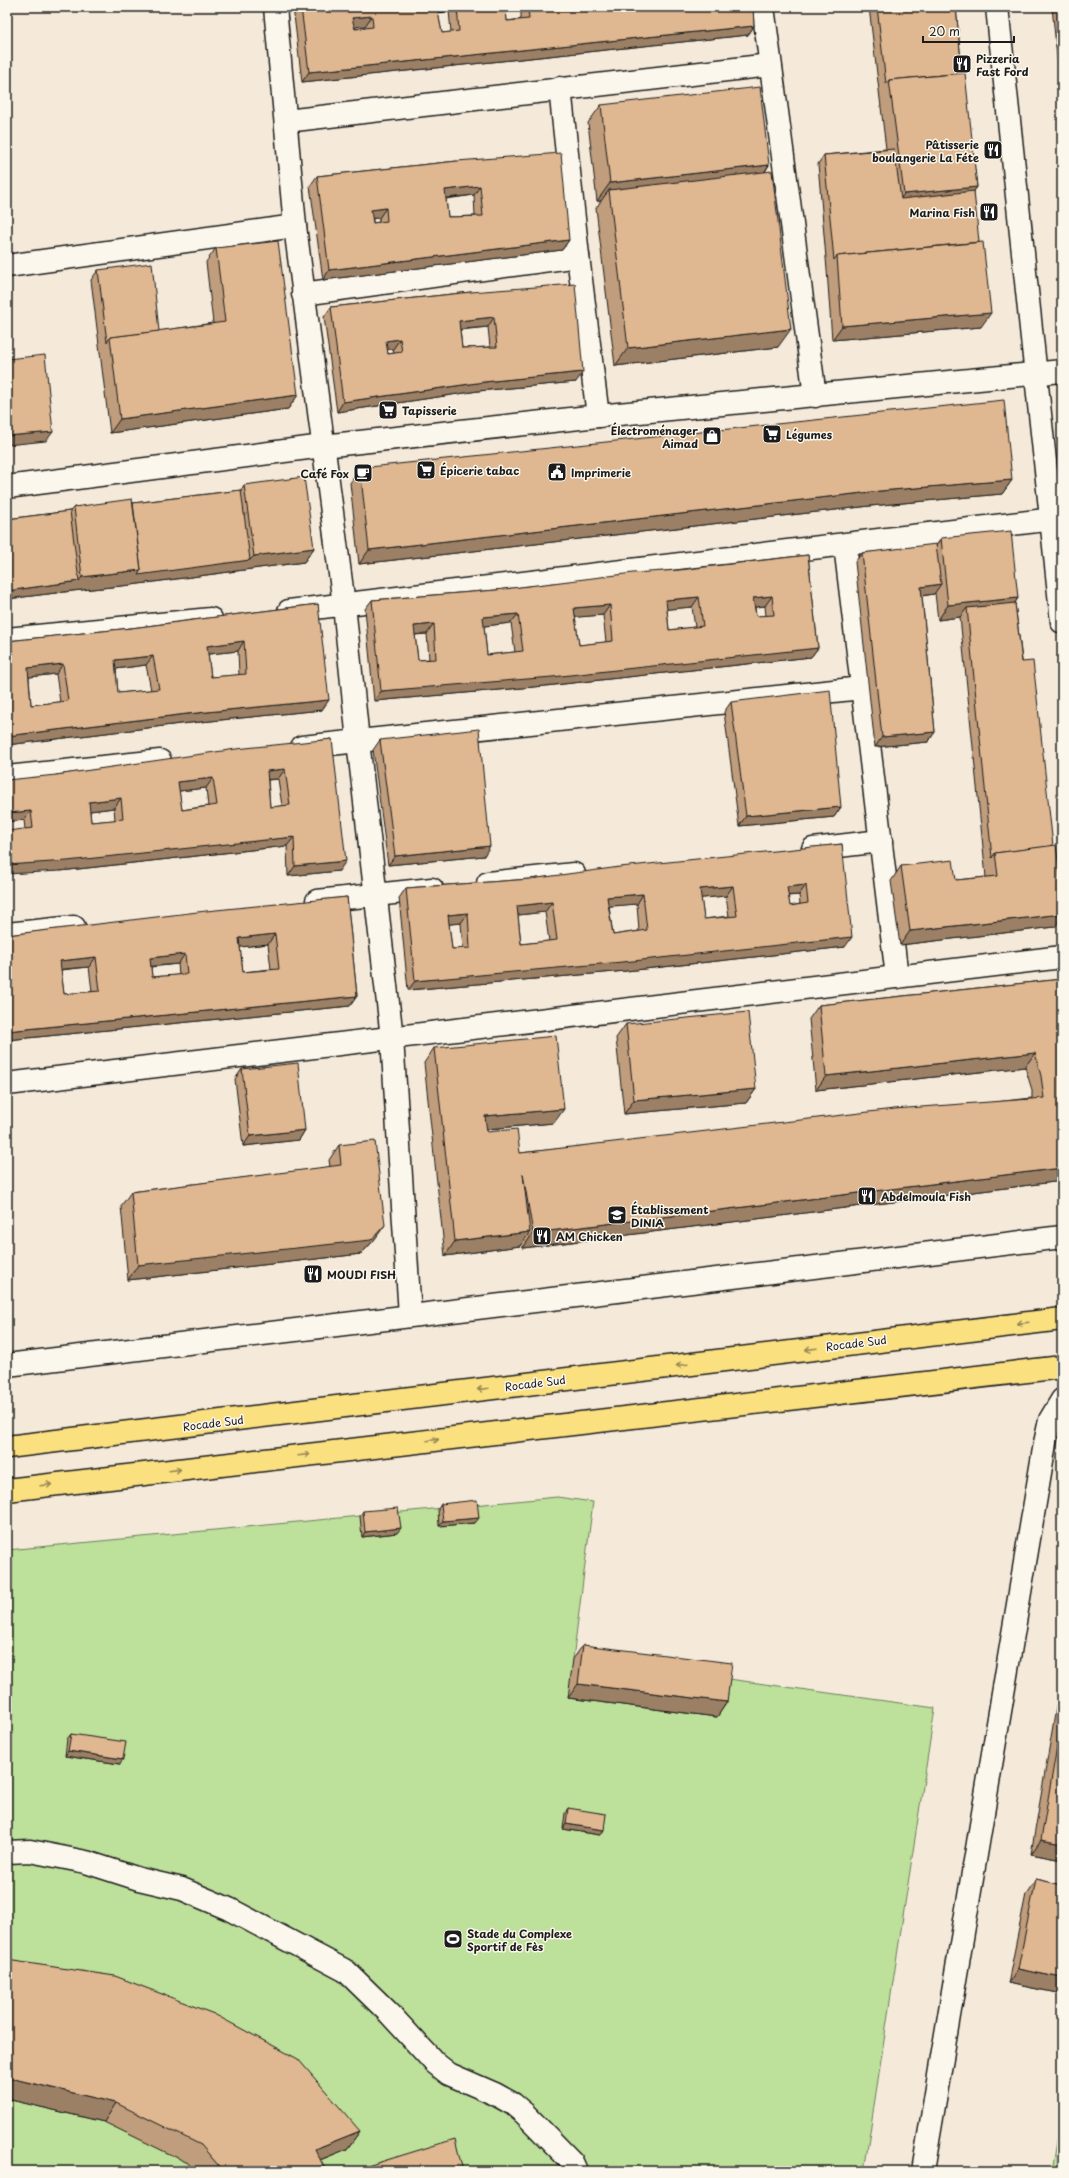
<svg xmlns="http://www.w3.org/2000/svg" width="1069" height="2178" viewBox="0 0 1069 2178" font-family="'Playpen Sans',sans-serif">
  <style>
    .green { fill: #bde09a; stroke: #6c7e5b }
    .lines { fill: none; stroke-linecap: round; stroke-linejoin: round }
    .minor-casing { stroke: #1c1c1c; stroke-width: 25 }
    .highway-casing { stroke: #1c1c1c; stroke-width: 25 }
    .minor { stroke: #fbf7ec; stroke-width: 22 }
    .highway { stroke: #fbe080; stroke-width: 22 }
    .wall { fill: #c09d7c; stroke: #1c1c1c; fill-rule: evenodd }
    .shaded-wall { fill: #9c8065; stroke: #1c1c1c }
    .building { fill: #dfb790; stroke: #1c1c1c; fill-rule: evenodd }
    .oneway { stroke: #978853 }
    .labels { text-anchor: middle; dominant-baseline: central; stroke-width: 3; stroke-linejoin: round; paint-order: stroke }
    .poi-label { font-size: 11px; font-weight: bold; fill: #1c1c1c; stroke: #fbf7ec; text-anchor: start }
    .street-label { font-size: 11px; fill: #1c1c1c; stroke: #fbf7ec }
  </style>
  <rect width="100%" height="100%" fill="#f5eada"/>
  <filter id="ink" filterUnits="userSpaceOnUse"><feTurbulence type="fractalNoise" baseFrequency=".025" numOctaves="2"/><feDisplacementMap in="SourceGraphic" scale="8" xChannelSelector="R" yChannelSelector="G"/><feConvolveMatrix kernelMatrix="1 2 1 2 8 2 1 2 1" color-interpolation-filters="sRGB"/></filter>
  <g filter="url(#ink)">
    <g class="green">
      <path d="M557,1497l36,5 -20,157 149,19 213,30 -71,463h-857v-621z"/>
      <path d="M1062,2103v68h-11z"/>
    </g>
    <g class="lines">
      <defs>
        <g id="minor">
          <path d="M275,7l20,219 49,379 14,136 34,297 18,277"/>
          <path d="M763,7l52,389"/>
          <path d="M997,7l65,615"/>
          <path d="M560,88l18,168 20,160"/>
          <path d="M286,121l484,-56"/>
          <path d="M7,266l288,-40"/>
          <path d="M303,294l275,-38"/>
          <path d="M7,487l316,-41 275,-30 464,-45"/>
          <path d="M845,545l52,432"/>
          <path d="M289,611l773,-93"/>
          <path d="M7,639l204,-20"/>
          <path d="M302,747l560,-59"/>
          <path d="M7,777l153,-16"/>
          <path d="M813,849l68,-8"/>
          <path d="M488,883l86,-9"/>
          <path d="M317,901l115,-12"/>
          <path d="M7,934l67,-7"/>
          <path d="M7,1084l1055,-127"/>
          <path d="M7,1365l1055,-128"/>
          <path d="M7,1852l23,-1 56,11 53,17 43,10 47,20 117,62 43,42 46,50 14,11 46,20 18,10 12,10 47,48 4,9"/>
          <path d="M923,2171l122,-728 5,-23 12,-20"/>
        </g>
        <g id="highway">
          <path d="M7,1447l1055,-128"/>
          <path d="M7,1490l1055,-123"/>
        </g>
      </defs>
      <use href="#minor" class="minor-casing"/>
      <use href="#highway" class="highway-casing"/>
      <use href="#minor" class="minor"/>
      <use href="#highway" class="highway"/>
    </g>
    <g class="wall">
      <path d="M293,7h318l1,3 12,-1v-2h129l1,19 -6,9 -446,47zM521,9v10l-14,2 -1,-9zM449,11l2,21 -9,1 -4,-20zM365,26v2l-10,1 -1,-2z"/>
      <path d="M869,7h87l6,66 15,114 -3,4 7,136 -149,13 -5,-70 -9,-106 6,-9 62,-6z"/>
      <path d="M1052,7h10v99z"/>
      <path d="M601,105l168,60 -4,7 13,175 -163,19 -19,-158 5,-7h-4l-9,-78z"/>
      <path d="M457,161l112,79 -7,10 -239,30 -13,-94 7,-10zM474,195l1,21 -27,1 -2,-18zM373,218h6v4l-6,1z"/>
      <path d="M216,248l82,147 -10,14 -178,24 -19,-153 7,-10 61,61 54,-8 -7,-61z"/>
      <path d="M471,292l105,90 -98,9 -141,21 -13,-95 7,-10zM488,327l2,20 -28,1 -2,-18zM387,349h6l1,4 -6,1z"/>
      <path d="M360,468l652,12 -10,14 -132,12 -511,58 -9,-81z"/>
      <path d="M244,485l70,63 -10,14 -173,23 -59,6 -65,8v-80l63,-8 4,-4 59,-4 108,-13z"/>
      <path d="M941,538l77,60 -3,5 40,324 -155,18 -9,-64 10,-15 55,14 30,-3 -26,-260 -22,3 -3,-27 -1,1 -12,2 13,136 -7,10 -53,5 -20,-185 7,-9 74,-7z"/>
      <path d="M808,555l10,93 -7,9 -266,29 -171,15 -9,-92 7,-9 124,-10zM765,606l1,10h-10l-1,-9zM692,607l3,20 -26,3 -2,-21zM603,615l3,27 -27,3 -4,-28zM511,623l4,29 -28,3 -3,-29zM427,634l2,25 -11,1 -3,-25z"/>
      <path d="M318,604l4,106 -142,14 -173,21v-104l124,-13zM238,651l1,24 -28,2 -3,-23zM146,665l5,25 -33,3 -2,-24zM56,674l4,28 -29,3 -2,-28z"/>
      <path d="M731,702l110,105 -7,10 -95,9 -15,-114z"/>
      <path d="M332,739l7,132 -51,5 -1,-30 -227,25 -35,-42 -1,-9 -17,2 49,-47zM278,779l4,27 -12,1 -2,-27zM206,788l2,18 -26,4 -3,-19zM114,808l1,12 -24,2 -1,-11z"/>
      <path d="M380,740l104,116 -96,9 -15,-115z"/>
      <path d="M842,844l3,103 -219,24 -218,19 -9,-92 7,-10 124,-9zM799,895l1,9 -10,2 -2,-10zM726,896l3,20 -25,3 -3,-21zM637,904l2,27 -26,4 -4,-29zM545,912l4,29 -28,3 -3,-29zM461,923l2,26h-11l-3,-25z"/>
      <path d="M347,897l10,99 -7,10 -343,34v-105zM268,944l3,25 -28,3 -3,-25zM178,964l1,11 -27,2 -1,-10zM89,967l3,24 -28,3 -3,-24z"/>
      <path d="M1062,979v202l-539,67 -1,-5 -2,3 -75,10 -21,-193 10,-15 120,75 -67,6v3l33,21 512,-55v-8l-7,-23 -209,23 -7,-71 10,-14z"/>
      <path d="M626,1024l130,65 -10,14 -122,11 -8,-76z"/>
      <path d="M242,1069l63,61 -6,10 -56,6 -8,-67z"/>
      <path d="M339,1145l36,94 -14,15 -233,26 -7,-74 10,-14 199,-25 -1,-7z"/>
      <path d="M441,1504l34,19 -36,3 -1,-17z"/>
      <path d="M363,1511l34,22 -35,4 -2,-21z"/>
      <path d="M583,1645l144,57 -10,15 -149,-19 5,-39z"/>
      <path d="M1062,1673v187l-31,-6z"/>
      <path d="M71,1734l49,30 -55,-8 2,-17z"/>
      <path d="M568,1808l36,22 -4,5 -37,-6 2,-16z"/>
      <path d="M1036,1879l26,6v101l-5,7 -49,-10 18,-89z"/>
      <path d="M7,1960l353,171 -13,18 -27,11 6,11h-131l-7,-8 -84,-41 -97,-23z"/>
    </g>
    <g class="shaded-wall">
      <path d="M435,7h17l-3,4 -19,3z"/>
      <path d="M502,7h20l-1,2 -23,4z"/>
      <path d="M372,16l-7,10 -19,2 6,-10z"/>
      <path d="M754,26l-6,9 -446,47 7,-10z"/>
      <path d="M769,165l-12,18 -148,7 -8,11h-4l13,-18z"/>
      <path d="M480,186l-6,9 -36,4 7,-9z"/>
      <path d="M977,187l-10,14 -73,7 10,-14z"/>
      <path d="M386,208l-7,10 -15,1 7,-9z"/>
      <path d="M569,240l-7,10 -239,30 6,-10z"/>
      <path d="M991,313l-10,14 -149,13 10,-14z"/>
      <path d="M494,317l-6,10 -36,3 7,-9z"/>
      <path d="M791,329l-13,18 -163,19 13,-18z"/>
      <path d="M400,339l-7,10 -14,1 7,-9z"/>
      <path d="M583,372l-7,10 -98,9 -141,21 6,-10 141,-20z"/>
      <path d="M298,395l-10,14 -178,24 10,-14z"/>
      <path d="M53,432l-7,9 -39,4v-9z"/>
      <path d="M1012,480l-10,14 -132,12 -511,58 10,-14 511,-59z"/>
      <path d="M314,548l-10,14 -173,23 -59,6 -65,8v-8l72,-10 3,-4 59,-7 109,-10 4,-4z"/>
      <path d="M941,584l-7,10 -20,3 7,-10z"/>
      <path d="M772,596l-7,10 -19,2 7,-10z"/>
      <path d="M699,597l-7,10 -32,3 6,-10z"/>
      <path d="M1018,598l-10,15 -41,-5 -7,9 -22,3 10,-15z"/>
      <path d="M610,605l-7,10 -36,3 7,-10z"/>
      <path d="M518,614l-7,9 -35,4 7,-10z"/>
      <path d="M434,624l-7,10 -20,1 7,-9z"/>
      <path d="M244,641l-6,10 -38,4 7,-9z"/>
      <path d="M818,648l-7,9 -266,29 -171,15 7,-10z"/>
      <path d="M153,656l-7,9 -38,5 7,-10z"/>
      <path d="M63,664l-7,10 -35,4 7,-10z"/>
      <path d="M329,700l-7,10 -142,14 -173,21v-9l180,-22z"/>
      <path d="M935,732l-7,10 -53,5 7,-10z"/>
      <path d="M285,769l-7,10 -18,1 7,-9z"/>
      <path d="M213,778l-7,10 -35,4 7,-10z"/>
      <path d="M121,798l-7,10 -32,4 7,-10z"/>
      <path d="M841,807l-7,10 -95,9 7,-10z"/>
      <path d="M31,811l-7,9 -17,2v-9z"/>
      <path d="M294,837l-7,9 -227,25 -53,3v-9z"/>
      <path d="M490,846l-6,10 -96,9 7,-9z"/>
      <path d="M346,861l-7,10 -51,5 7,-10z"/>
      <path d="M806,885l-7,10 -19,1 7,-9z"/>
      <path d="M733,886l-7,10 -33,3 7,-10z"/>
      <path d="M643,894l-6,10 -36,3 6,-10z"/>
      <path d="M552,902l-7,10 -35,4 7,-10z"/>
      <path d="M468,913l-7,10 -20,2 7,-10z"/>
      <path d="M1062,914v3l-7,10 -155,18 10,-14z"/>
      <path d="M275,934l-7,10 -36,4 7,-10z"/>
      <path d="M852,937l-7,10 -219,24 -218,19 7,-9z"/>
      <path d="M185,954l-7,10 -35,3 7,-9z"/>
      <path d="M96,957l-7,10 -36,3 7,-9z"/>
      <path d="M357,996l-7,10 -343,34v-9z"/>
      <path d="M1035,1053l-10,14 -209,23 10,-14z"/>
      <path d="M756,1089l-10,14 -122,11 10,-14z"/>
      <path d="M564,1109l-10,14 -79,7 10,-14z"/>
      <path d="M305,1130l-6,10 -56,6 7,-10z"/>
      <path d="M1062,1168v13l-539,67 10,-15z"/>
      <path d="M385,1225l-10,14 -14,15 -233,26 10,-15z"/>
      <path d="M530,1232l-10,14 -75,10 10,-15z"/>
      <path d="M479,1518l-4,5 -36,3 4,-5z"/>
      <path d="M401,1528l-4,5 -35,4 3,-5z"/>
      <path d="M578,1684l149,18 -10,15 -149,-19z"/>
      <path d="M68,1751l55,8 -3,5 -55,-8z"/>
      <path d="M566,1824l38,6 -4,5 -37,-6z"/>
      <path d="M1041,1840l21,4v16l-31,-6z"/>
      <path d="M1018,1969l44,9v8l-5,7 -49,-10z"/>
      <path d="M7,2079h7l102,24 -12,19 -97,-23z"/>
      <path d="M360,2131l-13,18 -45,18 13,-18z"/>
    </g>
    <g class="building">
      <path d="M301,7h136l5,26 17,-2 -2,-24h49l1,14 22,-2 -1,-12h83l1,3 20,-2v-1h121l1,19 -445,46zM372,16l1,11 -18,2 -3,-11z"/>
      <path d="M877,7h79l6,66 -73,7 -3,4z"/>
      <path d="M1059,7h3v25z"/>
      <path d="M965,73l12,114 -73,7 -15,-114z"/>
      <path d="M760,87l9,78 -159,18 -9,-78z"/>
      <path d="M894,149l7,50 73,-8 5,51 -142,14 -3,4 -10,-105z"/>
      <path d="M561,153l8,87 -240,30 -12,-94 140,-15zM480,186l3,30 -35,1 -3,-27zM386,208l1,13 -14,2 -2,-13z"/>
      <path d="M772,171l19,158 -163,19 -19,-158z"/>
      <path d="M278,241l20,154 -178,24 -10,-82 115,-15 -9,-74z"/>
      <path d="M983,242l8,71 -149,13 -5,-70z"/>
      <path d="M152,263l7,68 -49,6 -3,5 -9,-72z"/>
      <path d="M575,284l8,88 -99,10 -141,20 -12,-95 140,-15zM494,317l3,30 -35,1 -3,-27zM400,339l2,13 -14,2 -2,-13z"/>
      <path d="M45,355l8,77 -46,4v-77z"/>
      <path d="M1004,400l8,80 -132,11 -511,59 -9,-82z"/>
      <path d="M304,477l10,71 -60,8 -10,-71z"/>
      <path d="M241,490l9,70 -112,15 3,-5 -8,-67z"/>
      <path d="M132,499l9,71 -59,7 -8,-70z"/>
      <path d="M70,511l9,70 -72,10v-72z"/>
      <path d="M1011,531l7,67 -70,7 -7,-67z"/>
      <path d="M936,544l5,40 -20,3 14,145 -53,5 -20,-184z"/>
      <path d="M808,555l10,93 -266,29 -171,14 -9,-91 124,-10 137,-17 46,-3zM772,596l2,19 -18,1 -3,-18zM699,597l4,29 -34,4 -3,-30zM610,605l3,36 -34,4 -5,-37zM518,614l5,37 -36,4 -4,-38zM434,624l2,35 -18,1 -4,-34z"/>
      <path d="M1015,603l7,59 11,-1 20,185 -58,7 -3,5 -25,-250z"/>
      <path d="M318,604l11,96 -142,14 -180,22v-95l124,-13zM244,641l2,33 -35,3 -4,-31zM153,656l6,33 -41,4 -3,-33zM63,664l5,37 -37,4 -3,-37z"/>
      <path d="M830,690l11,117 -95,9 -15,-114z"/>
      <path d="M479,729l11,117 -95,10 -15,-116z"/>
      <path d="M332,739l14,122 -51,5 -1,-29 -227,24 -60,4v-34l26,-3 -2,-17 -24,2v-33l49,-5 180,-26zM285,769l5,36 -20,2 -3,-36zM213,778l4,27 -35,5 -4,-28zM121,798l2,21 -32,3 -2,-20z"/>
      <path d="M842,844l10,93 -219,24 -218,20 -9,-93 124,-9 90,-12zM806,885l2,18 -18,3 -3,-19zM733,886l4,30 -33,3 -4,-30zM643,894l4,36 -34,5 -6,-38zM552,902l5,38 -36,4 -4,-38zM468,913l2,35 -18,1 -4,-34z"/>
      <path d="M1056,845l6,45v24l-152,17 -9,-65 52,-6 3,20 42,-4 -3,-23z"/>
      <path d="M347,897l10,99 -350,35v-96l199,-24zM275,934l4,35 -36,3 -4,-34zM185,954l2,20 -35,3 -2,-19zM96,957l4,34 -36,3 -4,-33z"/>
      <path d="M1062,979v189l-529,65 -10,-59 7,58 -75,9 -21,-193 122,-12 8,73 -79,7 2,16 30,-3 3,24 374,-44 150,-11 -3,-22 -6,-23 -209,23 -7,-71z"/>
      <path d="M748,1012l8,77 -122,11 -8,-76z"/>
      <path d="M298,1063l7,67 -55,6 -8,-67z"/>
      <path d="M375,1141l10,84 -14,15 -233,25 -7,-73 210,-27 -2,-20z"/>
      <path d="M477,1500l2,18 -36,3 -2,-17z"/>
      <path d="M398,1508l3,20 -36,4 -2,-21z"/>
      <path d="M583,1645l149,18 -5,39 -149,-18z"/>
      <path d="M1062,1717v127l-21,-4z"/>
      <path d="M71,1734l55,8 -3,17 -55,-8z"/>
      <path d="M568,1808l38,6 -2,16 -38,-6z"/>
      <path d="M1036,1879l26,6v93l-44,-9z"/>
      <path d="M7,1960l108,16 99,38 84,45 62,72 -45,18 11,22h-103l-22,-26 -85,-42 -102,-24h-7z"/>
      <path d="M455,2139l8,32h-112z"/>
    </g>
    <defs><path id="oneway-shaft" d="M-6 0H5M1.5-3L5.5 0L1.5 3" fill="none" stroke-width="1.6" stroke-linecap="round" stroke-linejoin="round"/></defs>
    <g class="oneway">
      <use href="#oneway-shaft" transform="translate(1023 1323) rotate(173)"/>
      <use href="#oneway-shaft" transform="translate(811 1349) rotate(173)"/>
      <use href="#oneway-shaft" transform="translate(682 1365) rotate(173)"/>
      <use href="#oneway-shaft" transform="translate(483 1389) rotate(173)"/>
      <use href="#oneway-shaft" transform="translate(433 1440) rotate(-7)"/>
      <use href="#oneway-shaft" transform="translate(304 1455) rotate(-7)"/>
      <use href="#oneway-shaft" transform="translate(175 1470) rotate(-7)"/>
      <use href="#oneway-shaft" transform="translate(46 1485) rotate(-7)"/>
    </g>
  </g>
  <defs>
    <symbol id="restaurant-square" viewBox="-11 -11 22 22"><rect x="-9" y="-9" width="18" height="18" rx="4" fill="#1c1c1c" stroke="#fbf7ec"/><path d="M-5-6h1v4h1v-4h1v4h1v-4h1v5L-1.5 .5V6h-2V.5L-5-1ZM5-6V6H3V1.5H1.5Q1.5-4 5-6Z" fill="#fff"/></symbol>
    <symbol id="supermarket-square" viewBox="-11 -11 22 22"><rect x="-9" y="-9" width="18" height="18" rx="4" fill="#1c1c1c" stroke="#fbf7ec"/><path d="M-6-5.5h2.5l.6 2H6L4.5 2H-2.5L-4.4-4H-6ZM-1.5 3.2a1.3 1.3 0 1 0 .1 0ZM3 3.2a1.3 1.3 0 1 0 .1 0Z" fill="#fff"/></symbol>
    <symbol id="shop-square" viewBox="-11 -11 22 22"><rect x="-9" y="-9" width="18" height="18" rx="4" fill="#1c1c1c" stroke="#fbf7ec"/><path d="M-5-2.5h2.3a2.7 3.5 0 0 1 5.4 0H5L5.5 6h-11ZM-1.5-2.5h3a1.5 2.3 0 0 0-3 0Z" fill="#fff"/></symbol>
    <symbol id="civic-square" viewBox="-11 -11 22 22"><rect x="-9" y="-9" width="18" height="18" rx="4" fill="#1c1c1c" stroke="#fbf7ec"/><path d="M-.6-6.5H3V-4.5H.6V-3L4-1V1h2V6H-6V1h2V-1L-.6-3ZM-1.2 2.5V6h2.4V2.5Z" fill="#fff"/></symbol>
    <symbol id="cafe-square" viewBox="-11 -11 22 22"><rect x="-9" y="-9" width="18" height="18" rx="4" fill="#1c1c1c" stroke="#fbf7ec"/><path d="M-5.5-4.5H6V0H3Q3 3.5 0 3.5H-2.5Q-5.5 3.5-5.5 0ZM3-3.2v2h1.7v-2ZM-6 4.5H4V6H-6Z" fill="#fff"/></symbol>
    <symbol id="school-square" viewBox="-11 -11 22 22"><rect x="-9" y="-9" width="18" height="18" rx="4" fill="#1c1c1c" stroke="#fbf7ec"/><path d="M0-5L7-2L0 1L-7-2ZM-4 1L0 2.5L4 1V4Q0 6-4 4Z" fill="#fff"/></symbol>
    <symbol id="stadium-square" viewBox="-11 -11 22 22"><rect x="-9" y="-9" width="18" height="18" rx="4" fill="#1c1c1c" stroke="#fbf7ec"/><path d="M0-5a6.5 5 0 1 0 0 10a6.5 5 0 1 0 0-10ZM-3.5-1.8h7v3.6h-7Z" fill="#fff"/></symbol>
  </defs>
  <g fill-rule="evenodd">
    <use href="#restaurant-square" x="951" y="53" width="22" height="22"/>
    <use href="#restaurant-square" x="982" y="139" width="22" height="22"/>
    <use href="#restaurant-square" x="978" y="201" width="22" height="22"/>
    <use href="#supermarket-square" x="377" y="399" width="22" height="22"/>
    <use href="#supermarket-square" x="761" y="423" width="22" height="22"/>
    <use href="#shop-square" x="701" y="425" width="22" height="22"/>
    <use href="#supermarket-square" x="415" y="459" width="22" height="22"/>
    <use href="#civic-square" x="546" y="461" width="22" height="22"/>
    <use href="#cafe-square" x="352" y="462" width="22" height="22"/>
    <use href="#restaurant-square" x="856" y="1185" width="22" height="22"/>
    <use href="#school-square" x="606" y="1204" width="22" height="22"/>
    <use href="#restaurant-square" x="531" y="1225" width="22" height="22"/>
    <use href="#restaurant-square" x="302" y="1263" width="22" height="22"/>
    <use href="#stadium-square" x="442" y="1928" width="22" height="22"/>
  </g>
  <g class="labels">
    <g class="poi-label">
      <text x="976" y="58">Pizzeria<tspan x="976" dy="13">Fast Ford</tspan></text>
      <text x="979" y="144" text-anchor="end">Pâtisserie<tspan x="979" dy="13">boulangerie La Féte</tspan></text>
      <text x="975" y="212" text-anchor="end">Marina Fish</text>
      <text x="402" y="410">Tapisserie</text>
      <text x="698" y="430" text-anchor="end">Électroménager<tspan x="698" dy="13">Aimad</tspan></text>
      <text x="786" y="434">Légumes</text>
      <text x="440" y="470">Épicerie tabac</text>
      <text x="571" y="472">Imprimerie</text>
      <text x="349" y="473" text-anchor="end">Café Fox</text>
      <text x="881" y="1196">Abdelmoula Fish</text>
      <text x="631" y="1209">Établissement<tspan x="631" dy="13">DINIA</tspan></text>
      <text x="556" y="1236">AM Chicken</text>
      <text x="327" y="1274">MOUDI FISH</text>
      <text x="467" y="1933">Stade du Complexe<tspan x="467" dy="13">Sportif de Fès</tspan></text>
    </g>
    <g class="street-label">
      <text transform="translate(856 1343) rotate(-7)">Rocade Sud</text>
      <text transform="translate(535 1383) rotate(-7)">Rocade Sud</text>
      <text transform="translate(213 1423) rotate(-7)">Rocade Sud</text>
    </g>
  </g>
  <rect width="1069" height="2178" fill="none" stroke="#fbf7ec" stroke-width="24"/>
  <rect x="12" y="12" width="1045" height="2154" fill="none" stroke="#1c1c1c" stroke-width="1.5" filter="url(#ink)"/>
  <path d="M923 36v6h91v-6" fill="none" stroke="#1c1c1c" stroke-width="2"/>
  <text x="929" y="36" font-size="12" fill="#1c1c1c" stroke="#fbf7ec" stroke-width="3" paint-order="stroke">20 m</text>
</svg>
